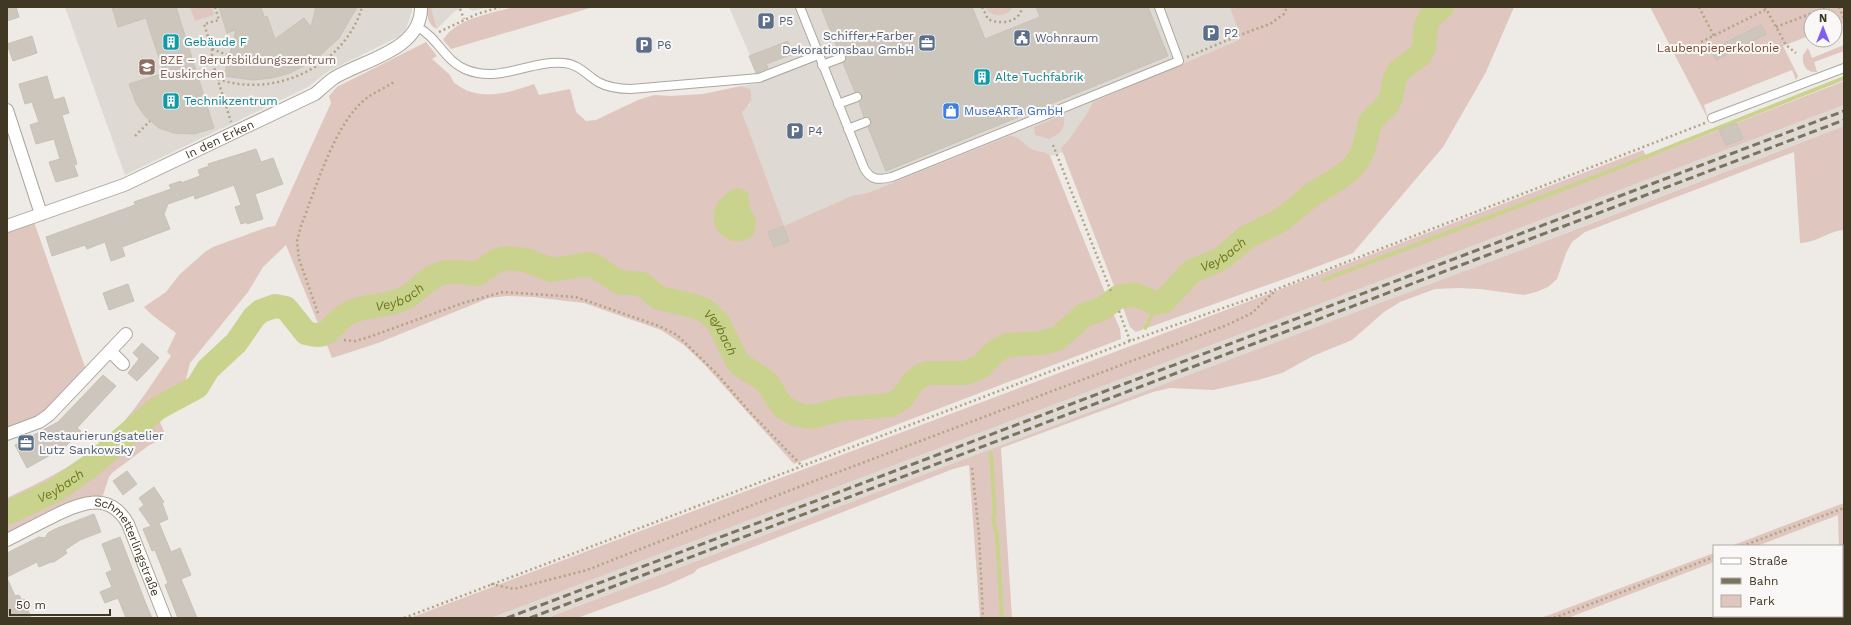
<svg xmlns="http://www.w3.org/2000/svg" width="1851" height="625" viewBox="0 0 1851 625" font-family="'Work Sans',sans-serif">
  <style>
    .built { fill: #ded9d3 }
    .green { fill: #dfc6be; fill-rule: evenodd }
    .water { fill: #cad38d }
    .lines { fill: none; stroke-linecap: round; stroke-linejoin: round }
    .stream { stroke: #cad38d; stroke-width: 4 }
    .river { stroke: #cad38d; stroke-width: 24 }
    .building { fill: #ccc6bd; stroke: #c8c1b7 }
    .service-casing { stroke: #aca69c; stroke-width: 10 }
    .minor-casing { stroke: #aca69c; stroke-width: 14 }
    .path { stroke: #b2a385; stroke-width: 2.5; stroke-dasharray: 2 3; stroke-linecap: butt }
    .service { stroke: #fff; stroke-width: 8 }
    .minor { stroke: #fff; stroke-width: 12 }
    .rail { stroke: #7c735e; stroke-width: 3; stroke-dasharray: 8 4; stroke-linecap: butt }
    .labels { text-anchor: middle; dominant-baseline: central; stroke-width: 4; stroke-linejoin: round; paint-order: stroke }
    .service-label { font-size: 12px; fill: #4e5e75; stroke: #faf8f6; text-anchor: start }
    .culture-label { font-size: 12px; fill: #0d838f; stroke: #faf8f6; text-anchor: start }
    .park-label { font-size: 12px; fill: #78492d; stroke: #faf8f6 }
    .education-label { font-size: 12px; fill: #785e54; stroke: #faf8f6; text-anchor: start }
    .shop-label { font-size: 12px; fill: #366cbe; stroke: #faf8f6; text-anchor: start }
    .street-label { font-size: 12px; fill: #413824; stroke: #faf8f6 }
    .water-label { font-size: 13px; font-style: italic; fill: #6a791b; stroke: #faf8f6 }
  </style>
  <rect width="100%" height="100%" fill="#eeeae5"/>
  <g class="built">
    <path d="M65,7h347v4l-6,18 -8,8 -71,35 -19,15 -183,88z"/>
    <path d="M431,7h57l-15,4 -7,-4 -11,4 -18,18z"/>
    <path d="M729,7h572l-237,145 -278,82 -44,-122 8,-7v-16l-9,-3 21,-3z"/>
    <path d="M1844,105v21l-393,151 -579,217 -325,124h-56z"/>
  </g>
  <g class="green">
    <path d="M190,7h22l2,8 -19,6z"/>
    <path d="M427,7h4l6,22c-9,-4 -10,-13 -10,-22z"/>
    <path d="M514,7h79l-142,42 -8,-9c14,-22 47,-26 71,-33z"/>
    <path d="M986,7h27c-6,10 -22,12 -27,0z"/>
    <path d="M1230,7h203l-9,10 -2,7 -3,26 -3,4 -16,8 -7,10 -4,22 -6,11 -17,17 -5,26 -5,10 -7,8 -8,7 -27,17 -29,23 -39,22 -22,19 -11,6 -27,11 -21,25 -8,2 -24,-7 -16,3 -56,-146 8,-8 19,-28 5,-10 144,-61 4,-3z"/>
    <path d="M1451,7h63l-28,65 -43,75 -90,106 -66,25 -140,50 5,-11 6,-8 17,-13 13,-18 6,-5 28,-10 33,-27 31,-16 35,-28 25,-14 6,-5 12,-16 4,-10 3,-21 3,-6 14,-13 7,-11 5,-20 4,-6 19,-13 6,-12v-13l4,-11z"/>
    <path d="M1650,7h194v16l-9,3v-10h-24v19l-28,11 15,30 -2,4 -4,-10 -88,35 4,14z"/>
    <path d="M426,42l11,14 -5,3c6,5 11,10 17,15 3,3 3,8 7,10 23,18 53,9 78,0l5,11 31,-6 6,23 10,9 10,-1 42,-20 16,-5 17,1 32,-2 38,-8 9,3c3,11 0,16 -8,23l42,114 68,-30 16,-3 141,-57c9,-1 14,8 21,12 7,5 16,2 20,8l58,144 -8,7 -19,7 -23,21 -7,4 -46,3 -9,5 -15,15 -15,8 -35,-1 -7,2 -11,6 -14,19 -15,9 -41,2 -27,8 -10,-1 -24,-17 -10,-15 -6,-5 -23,-14 -22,-43 -6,-7 -15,-9 -36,-7 -18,-13 -18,-7 -13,-2 -12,-9 -16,-8 -33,6 -38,-12 -12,-1 -10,4 -13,15c-12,1 -24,-5 -36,-2 -21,3 -31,22 -50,29 -16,6 -33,3 -48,11 -3,1 -8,4 -11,7 -6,6 -4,15 -15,16l-35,-86 -23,22 -15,25 -58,71 -4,16 -8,10 -9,2 -9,6 -7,9 13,30 -18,10 -36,27 -3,4 -7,21c-25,-8 -71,23 -95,35v-35c39,-18 81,-39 111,-70 20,-21 36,-48 53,-72l-4,-4 9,-19c-10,-8 -23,-16 -32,-26l22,-15 14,-18 25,-22 8,-5 55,-20 7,-1 56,-123 -2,-7 8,-9zM783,226l6,15 -15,6 -6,-15z"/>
    <path d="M1844,45v6l-30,11 3,10c-11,1 -15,-7 -14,-17l5,-7 4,10z"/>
    <path d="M1844,81v24l-1353,513h-81l845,-319 388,-149 4,8z"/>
    <path d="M1060,116h3c4,11 -4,19 -14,23l-14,-4 -1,-8z"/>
    <path d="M1844,126v104c-16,1 -28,13 -44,13l-6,-91 -209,80 -13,10 -6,11 -9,26 -9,8 -12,5 -12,3 -44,-6 -21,-1 -24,1 -35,13 -16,10 -32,28 -39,16 -31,17 -24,7 -45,10 -43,-2 -17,4 -152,56 11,170h-32l-11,-153 -16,4 -256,100 -3,4 -29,13 -88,32h-30l325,-124 697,-262z"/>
    <path d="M34,222l52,148 -44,45 -35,14v-198z"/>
    <path d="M514,263l12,2 17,9 10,2 32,-6 7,1 26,14 8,2 4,6 10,-4 21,15 36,8 19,12 3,3 7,24 9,16 31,19 8,16 12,14 8,6 13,1 43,-9 37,-2 15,-8 20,-23 10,-2h35l17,-8 12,-13 9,-7 7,-2h29l13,-3 12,-7 19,-19 26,-12 9,21 1,10 -327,125 -89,-99 -21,-20 -23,-15 -77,-27 -51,-6 -26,-1 -18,2 -111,45 -46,15 -7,-18c11,-5 15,-18 28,-23 19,-8 40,-5 59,-16 11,-7 19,-22 31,-25 13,-2 24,4 37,3l18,-12z"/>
    <path d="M1130,297l7,1 20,8 -9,11 -6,13 -6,2 -6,-5 -10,-28z"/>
    <path d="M1844,503v115h-2v-72h-3l-1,-31 -81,31h-26z"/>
    <path d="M1714,553v9l-146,56h-27z"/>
  </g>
  <path class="water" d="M737,188l5,1 6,4 2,16 6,10 -2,16c-26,21 -55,-15 -32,-37 5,-5 8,-8 15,-10z"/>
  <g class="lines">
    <g class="stream">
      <path d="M1323,280l269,-102 252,-100"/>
      <path d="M1145,328l6,-12 12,-14"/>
      <path d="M991,453l4,60 -2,5 4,18 5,82"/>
    </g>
    <path class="river" id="s1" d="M7,513l47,-22 35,-24 69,-59 39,-21 11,-18 28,-26 18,-26 7,-6 14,-5 11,2 20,25c26,8 24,-10 43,-20 16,-9 38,-5 58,-16 12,-7 21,-21 35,-24 12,-3 24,0 36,1l19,-14 10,-2 18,2 27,10 35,-6 8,2 23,16 24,2 17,14 36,8 11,5 12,11 20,41 29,19 15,24 13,8 16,3 31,-8 49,-4 12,-8 9,-14 10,-8 8,-2h35l15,-6 16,-16 11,-6 34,-2 16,-4 27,-24 18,-6 16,-12 16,-3 19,8h10l29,-31 29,-12 26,-22 34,-17 32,-26 23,-14 14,-10 9,-11 5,-11 6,-26 17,-17 4,-7 4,-20 4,-7 21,-16 4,-7 2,-23 4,-8 12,-10"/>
  </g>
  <g class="building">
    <path d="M7,7h9l3,10 -12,4z"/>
    <path d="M112,7h64l38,121 -20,6 -20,-1 -15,-5 -14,-12 -9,-13 -7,-19 35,-11 -18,-55 -28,9z"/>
    <path d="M219,7h42l3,10 3,-1 8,23 29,-21 7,9 5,-20h41l-18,31 -24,22 -25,13 -18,5 -19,2 -29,-4 12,-46 -9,3z"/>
    <path d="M821,7h151l13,32 55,-22 -4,-10h112l20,49 -282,115 -18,-44 3,-4v-3l-7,-3 -5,-15 3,-4v-3l-4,-3h-3l-12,-29 3,-4v-3l-7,-3z"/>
    <path d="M1761,25l5,9 -50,26 -5,-10z"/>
    <path d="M32,36l5,17 -24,8 -6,-17z"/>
    <path d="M788,41l5,13 -27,10 2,4 -12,5 -7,-17z"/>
    <path d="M47,76l7,24 10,-3 5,16 -7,2 15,49 -3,1 4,11 -22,6 -7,-20 11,-3 -6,-20 -18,5 -6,-19 9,-3 -7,-20 -7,2 -6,-20z"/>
    <path d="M1736,123l7,16 -17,6 -7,-16z"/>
    <path d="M256,149l5,13 12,-4 10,26 -28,10 8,25 -16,5v-2l-6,2 -6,-17 6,-2 -7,-20 -39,14 -1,-4 -26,9 -4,10 6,15 -48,18 3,9 -14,5 -6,-19 -18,7 -2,-4 -33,11 -6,-19 89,-32 -1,-3 37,-13 -2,-4 12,-4v2l19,-7 -2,-6 11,-4 -1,-2z"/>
    <path d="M783,226l6,15 -15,6 -6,-15z"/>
    <path d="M128,284l6,17 -25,9 -6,-17z"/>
    <path d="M142,343l17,15 -22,23 -9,-8 11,-14 -6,-6z"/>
    <path d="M103,375l13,11 -39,42 4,3 -16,16 -38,21 -12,-23 43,-23z"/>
    <path d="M127,471l10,13 -14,11 -10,-14z"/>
    <path d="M154,487l10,15 -2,1 6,16 -9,4 12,29 9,-4 11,27 -10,4 16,39h-19l-13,-33 3,-2 -13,-33 -3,1 -9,-22 8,-3 -12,-17 5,-4 -5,-7z"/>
    <path d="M94,514l7,18 -21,8 -15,10 2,3 -13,9h-3l-12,5 -2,-5 -30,15v-24l32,-16 6,1 3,-5 7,-4z"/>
    <path d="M120,537l26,67 6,14h-26l-8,-20 -13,5 -5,-11 12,-5 -6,-14 6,-3 -10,-26z"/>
    <path d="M7,578l8,18 4,-1 3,5 2,-1 7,19h-24z"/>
  </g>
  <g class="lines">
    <defs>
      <g id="service">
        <path d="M800,7l64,161c7,13 15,12 28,9l287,-116 -20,-54"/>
        <path d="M417,27c21,10 27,34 50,43 34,13 63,-10 97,-7 14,1 23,12 34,19 11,6 21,7 33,7l128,-11 59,-23"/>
        <path d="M822,65l19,-7"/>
        <path d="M838,104l19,-7"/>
        <path d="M1712,118l132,-50"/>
        <path d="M848,129l18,-7"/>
      </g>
      <g id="minor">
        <path d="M7,110l34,104"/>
        <path id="s2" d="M7,226l117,-41 191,-91c6,-5 12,-11 19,-16 29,-18 88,-28 87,-71"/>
        <path d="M110,351l13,13"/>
        <path d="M7,434l32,-12 10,-7 77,-81"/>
        <path id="s3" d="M7,540c14,-7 27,-14 41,-21 28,-14 60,-31 80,5l37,94"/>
      </g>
    </defs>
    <use href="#service" class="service-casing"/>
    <use href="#minor" class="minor-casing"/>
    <g class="path">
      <path d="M215,7l4,13 -15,4 8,25v12l19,61"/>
      <path d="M982,7l6,12c12,6 32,4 34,-12"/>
      <path d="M1699,7l15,29"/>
      <path d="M1765,7l21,38 10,8"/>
      <path d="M1839,7l5,12"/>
      <path d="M460,9l4,10"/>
      <path d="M1776,27l52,-20"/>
      <path d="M439,32l38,-18 23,-7"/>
      <path d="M1701,42l66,-33"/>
      <path d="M212,49l18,7"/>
      <path d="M1187,57l58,-24 25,-9 14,-10 3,-7"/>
      <path d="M218,79c56,20 127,-13 144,-72"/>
      <path d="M135,136l15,-15"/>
      <path d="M1053,145l59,149"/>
      <path d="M1119,311l11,30"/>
      <path d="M318,313l-19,-54 -2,-18 4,-15c15,-38 34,-105 67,-129 8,-5 18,-10 26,-15"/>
      <path d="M344,340l11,1 14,-4 94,-34 40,-11 73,5 83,29 18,9 41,40 30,35 54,56"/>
      <path d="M972,468l7,66 4,84"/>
      <path d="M1742,546l102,-38"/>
      <path d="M491,584l23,5 73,-19 209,-82 431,-163 25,-12 24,-23"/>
      <path d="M404,618l726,-277 147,-52 428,-166"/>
      <path d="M1554,618l160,-61"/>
    </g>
    <use href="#service" class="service"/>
    <use href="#minor" class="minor"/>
    <g class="rail">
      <path d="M507,618l1337,-507"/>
      <path d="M530,618l1314,-498"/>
    </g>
  </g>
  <defs>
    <symbol id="parking-square" viewBox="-11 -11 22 22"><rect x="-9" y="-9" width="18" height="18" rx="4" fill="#5c6f8a" stroke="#faf8f6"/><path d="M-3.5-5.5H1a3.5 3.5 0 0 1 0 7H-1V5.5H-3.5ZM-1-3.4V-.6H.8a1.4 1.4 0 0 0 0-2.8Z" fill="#fff"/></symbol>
    <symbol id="civic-square" viewBox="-11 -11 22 22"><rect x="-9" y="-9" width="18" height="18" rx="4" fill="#5c6f8a" stroke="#faf8f6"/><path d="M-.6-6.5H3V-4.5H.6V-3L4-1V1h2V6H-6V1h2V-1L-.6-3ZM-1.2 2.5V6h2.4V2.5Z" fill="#fff"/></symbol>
    <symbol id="building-square" viewBox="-11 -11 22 22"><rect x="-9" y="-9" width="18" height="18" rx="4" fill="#0f9aa8" stroke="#faf8f6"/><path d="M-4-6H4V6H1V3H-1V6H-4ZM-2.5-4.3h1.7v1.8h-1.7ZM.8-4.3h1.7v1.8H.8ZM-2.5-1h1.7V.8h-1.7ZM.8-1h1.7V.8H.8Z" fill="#fff"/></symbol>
    <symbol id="office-square" viewBox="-11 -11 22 22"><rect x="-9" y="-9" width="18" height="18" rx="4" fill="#5c6f8a" stroke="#faf8f6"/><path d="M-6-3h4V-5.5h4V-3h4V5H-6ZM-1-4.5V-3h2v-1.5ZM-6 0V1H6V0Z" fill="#fff"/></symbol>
    <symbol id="university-square" viewBox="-11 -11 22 22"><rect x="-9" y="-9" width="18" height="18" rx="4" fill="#8d6e63" stroke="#faf8f6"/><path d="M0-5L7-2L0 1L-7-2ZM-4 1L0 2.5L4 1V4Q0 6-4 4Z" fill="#fff"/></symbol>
    <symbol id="shop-square" viewBox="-11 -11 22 22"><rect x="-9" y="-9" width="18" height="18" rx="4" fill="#3f7fe0" stroke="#faf8f6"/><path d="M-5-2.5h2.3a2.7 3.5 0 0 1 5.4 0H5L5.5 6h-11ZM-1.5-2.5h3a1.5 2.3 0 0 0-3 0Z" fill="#fff"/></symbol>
  </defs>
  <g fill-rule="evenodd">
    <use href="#parking-square" x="756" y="11" width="20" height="20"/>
    <use href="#parking-square" x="1201" y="23" width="20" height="20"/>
    <use href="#civic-square" x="1012" y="28" width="20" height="20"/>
    <use href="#building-square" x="161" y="32" width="20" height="20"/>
    <use href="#office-square" x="917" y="33" width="20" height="20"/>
    <use href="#parking-square" x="634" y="35" width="20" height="20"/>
    <use href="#university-square" x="137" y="57" width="20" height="20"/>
    <use href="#building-square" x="972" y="67" width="20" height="20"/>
    <use href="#building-square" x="161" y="91" width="20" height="20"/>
    <use href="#shop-square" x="941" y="101" width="20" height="20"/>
    <use href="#parking-square" x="785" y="121" width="20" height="20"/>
    <use href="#office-square" x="16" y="433" width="20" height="20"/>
  </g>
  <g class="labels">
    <g class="service-label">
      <text x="779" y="21">P5</text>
      <text x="1224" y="33">P2</text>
      <text x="914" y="36" text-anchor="end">Schiffer+Farber<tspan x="914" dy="14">Dekorationsbau GmbH</tspan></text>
      <text x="1035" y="38">Wohnraum</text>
      <text x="657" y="45">P6</text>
      <text x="808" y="131">P4</text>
      <text x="39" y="436">Restaurierungsatelier<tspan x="39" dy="14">Lutz Sankowsky</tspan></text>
    </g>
    <g class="culture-label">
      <text x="184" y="42">Gebäude F</text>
      <text x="995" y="77">Alte Tuchfabrik</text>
      <text x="184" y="101">Technikzentrum</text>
    </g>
    <g class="park-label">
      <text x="1718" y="48">Laubenpieperkolonie</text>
    </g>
    <g class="education-label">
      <text x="160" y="60">BZE – Berufsbildungszentrum<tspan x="160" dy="14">Euskirchen</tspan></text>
    </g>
    <g class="shop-label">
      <text x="964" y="111">MuseARTa GmbH</text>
    </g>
    <g class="street-label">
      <text stroke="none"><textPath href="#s2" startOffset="230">In den Erken</textPath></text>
      <text stroke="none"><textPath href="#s3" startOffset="155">Schmetterlingstraße</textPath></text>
    </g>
    <g class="water-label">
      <text stroke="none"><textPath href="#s1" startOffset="1452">Veybach</textPath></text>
      <text stroke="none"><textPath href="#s1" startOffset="492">Veybach</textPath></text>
      <text stroke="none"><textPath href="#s1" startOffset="852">Veybach</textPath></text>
      <text stroke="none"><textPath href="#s1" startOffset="60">Veybach</textPath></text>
    </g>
  </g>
  <rect width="1851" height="625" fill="none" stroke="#413824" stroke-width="16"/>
  <rect x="1713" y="545" width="130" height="72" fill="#faf8f6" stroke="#b0aba2"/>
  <rect x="1721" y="558" width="20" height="6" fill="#ffffff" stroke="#b0aba2"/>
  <text x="1749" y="565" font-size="12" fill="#413824">Straße</text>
  <rect x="1721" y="578" width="20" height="6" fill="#7c735e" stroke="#b0aba2"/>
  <text x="1749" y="585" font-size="12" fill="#413824">Bahn</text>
  <rect x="1721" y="595" width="20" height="12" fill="#dfc6be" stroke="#b0aba2"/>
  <text x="1749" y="605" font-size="12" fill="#413824">Park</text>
  <g transform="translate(1823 28)"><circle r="19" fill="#faf8f6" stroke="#b0aba2"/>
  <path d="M0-3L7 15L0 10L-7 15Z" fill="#805ef3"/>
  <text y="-6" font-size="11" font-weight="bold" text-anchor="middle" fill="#413824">N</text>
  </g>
  <path d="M10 609v6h100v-6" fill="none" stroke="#413824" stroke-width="2"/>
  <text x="16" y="609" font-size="12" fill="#413824" stroke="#faf8f6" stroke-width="3" paint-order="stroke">50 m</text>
</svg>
